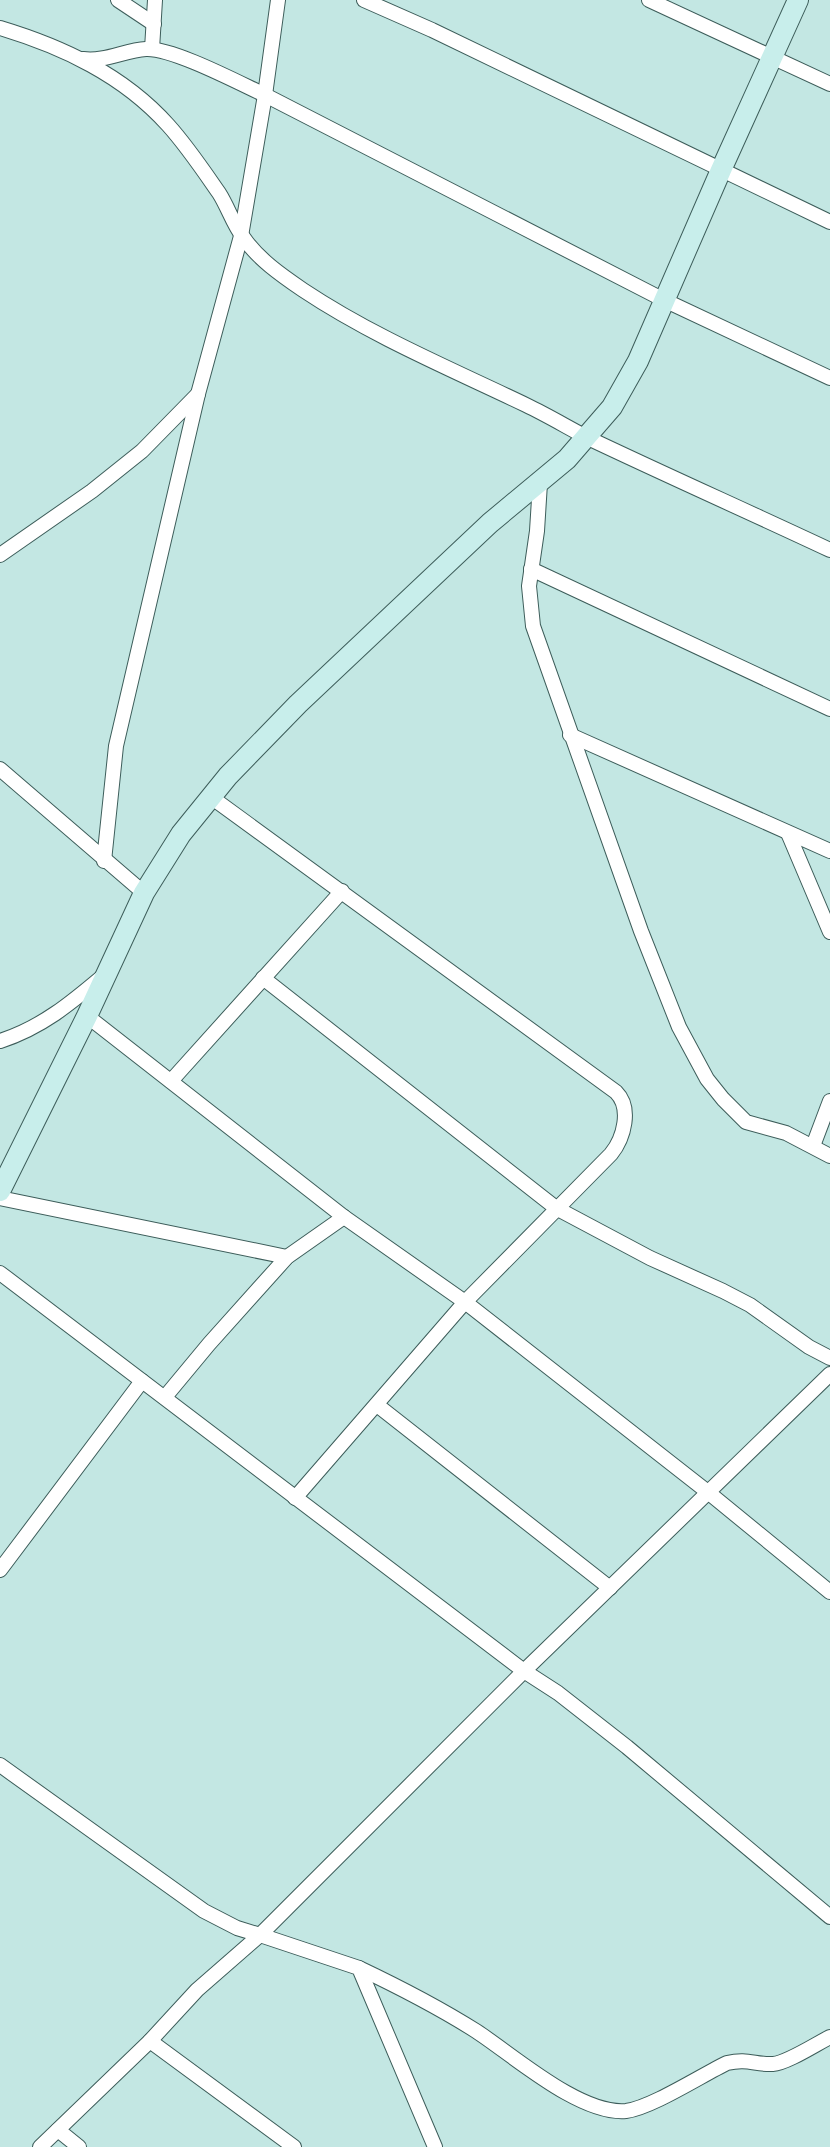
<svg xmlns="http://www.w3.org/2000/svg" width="830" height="2147" viewBox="0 0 830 2147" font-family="'Libre Baskerville',serif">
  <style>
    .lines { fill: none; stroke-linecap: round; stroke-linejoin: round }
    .minor-casing { stroke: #3d5d5a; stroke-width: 16 }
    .secondary-casing { stroke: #3d5d5a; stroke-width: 22 }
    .minor { stroke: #fff; stroke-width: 14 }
    .secondary { stroke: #c8eeeb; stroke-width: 20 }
  </style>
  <rect width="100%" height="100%" fill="#c3e7e3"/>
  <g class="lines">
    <defs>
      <g id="minor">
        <path d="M118,0l36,24"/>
        <path d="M364,0l68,30 398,192"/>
        <path d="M649,0l181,84"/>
        <path d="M0,28c63,19 123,47 168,97 19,21 35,45 51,68 9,14 14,31 24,44 15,22 38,38 60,53 69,46 148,79 223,115 21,10 41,22 62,33 80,38 161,74 242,112"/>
        <path d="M152,49l3,-49"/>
        <path d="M83,59c22,3 42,-9 63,-10 27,-1 93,34 119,46l399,205 166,78"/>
        <path d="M540,483l-3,48 -8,55 4,40 108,305 38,96 28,52 16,20 23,23 40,11 44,23"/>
        <path d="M0,555l92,-64 50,-40 56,-57"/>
        <path d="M531,569l299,140"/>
        <path d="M570,735l260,116"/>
        <path d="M0,769l144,124"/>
        <path d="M211,797l405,295c16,16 8,46 -5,62l-146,148 -170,196"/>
        <path d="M788,833l42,99"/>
        <path d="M104,861l12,-115 82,-352 43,-158 24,-141 13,-95"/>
        <path d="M263,978l293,230 94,50 73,33 27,14 59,42 21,11"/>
        <path d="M87,1016l257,201 121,85 244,191 121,99"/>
        <path d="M0,1041c41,-13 71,-38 103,-65"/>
        <path d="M171,1081l171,-190"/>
        <path d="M813,1146l17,-45"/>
        <path d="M0,1198l287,59"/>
        <path d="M0,1273l524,398 34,22 69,54 203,170"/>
        <path d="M165,1397l44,-53 78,-87 57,-40"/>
        <path d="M377,1405l233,183"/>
        <path d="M0,1570l142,-189"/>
        <path d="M0,1765l204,146 33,17 23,7 264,-264 306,-297"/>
        <path d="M359,1968c40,19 79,39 117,63 37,24 104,84 150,80 25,-3 76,-36 101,-48 21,-5 28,2 46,1 14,-1 43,-20 57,-27"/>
        <path d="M150,2041l144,106"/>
        <path d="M58,2130l21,17"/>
        <path d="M40,2147l110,-106 47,-51 63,-55 99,33 76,179"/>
      </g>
      <path id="secondary" d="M0,1191l87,-175 57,-123 37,-59 47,-58 70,-72 192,-181 77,-64 45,-52 26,-46 83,-191 77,-170"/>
    </defs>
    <use href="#minor" class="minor-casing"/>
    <use href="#secondary" class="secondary-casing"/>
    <use href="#minor" class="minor"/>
    <use href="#secondary" class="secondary"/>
  </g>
</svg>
